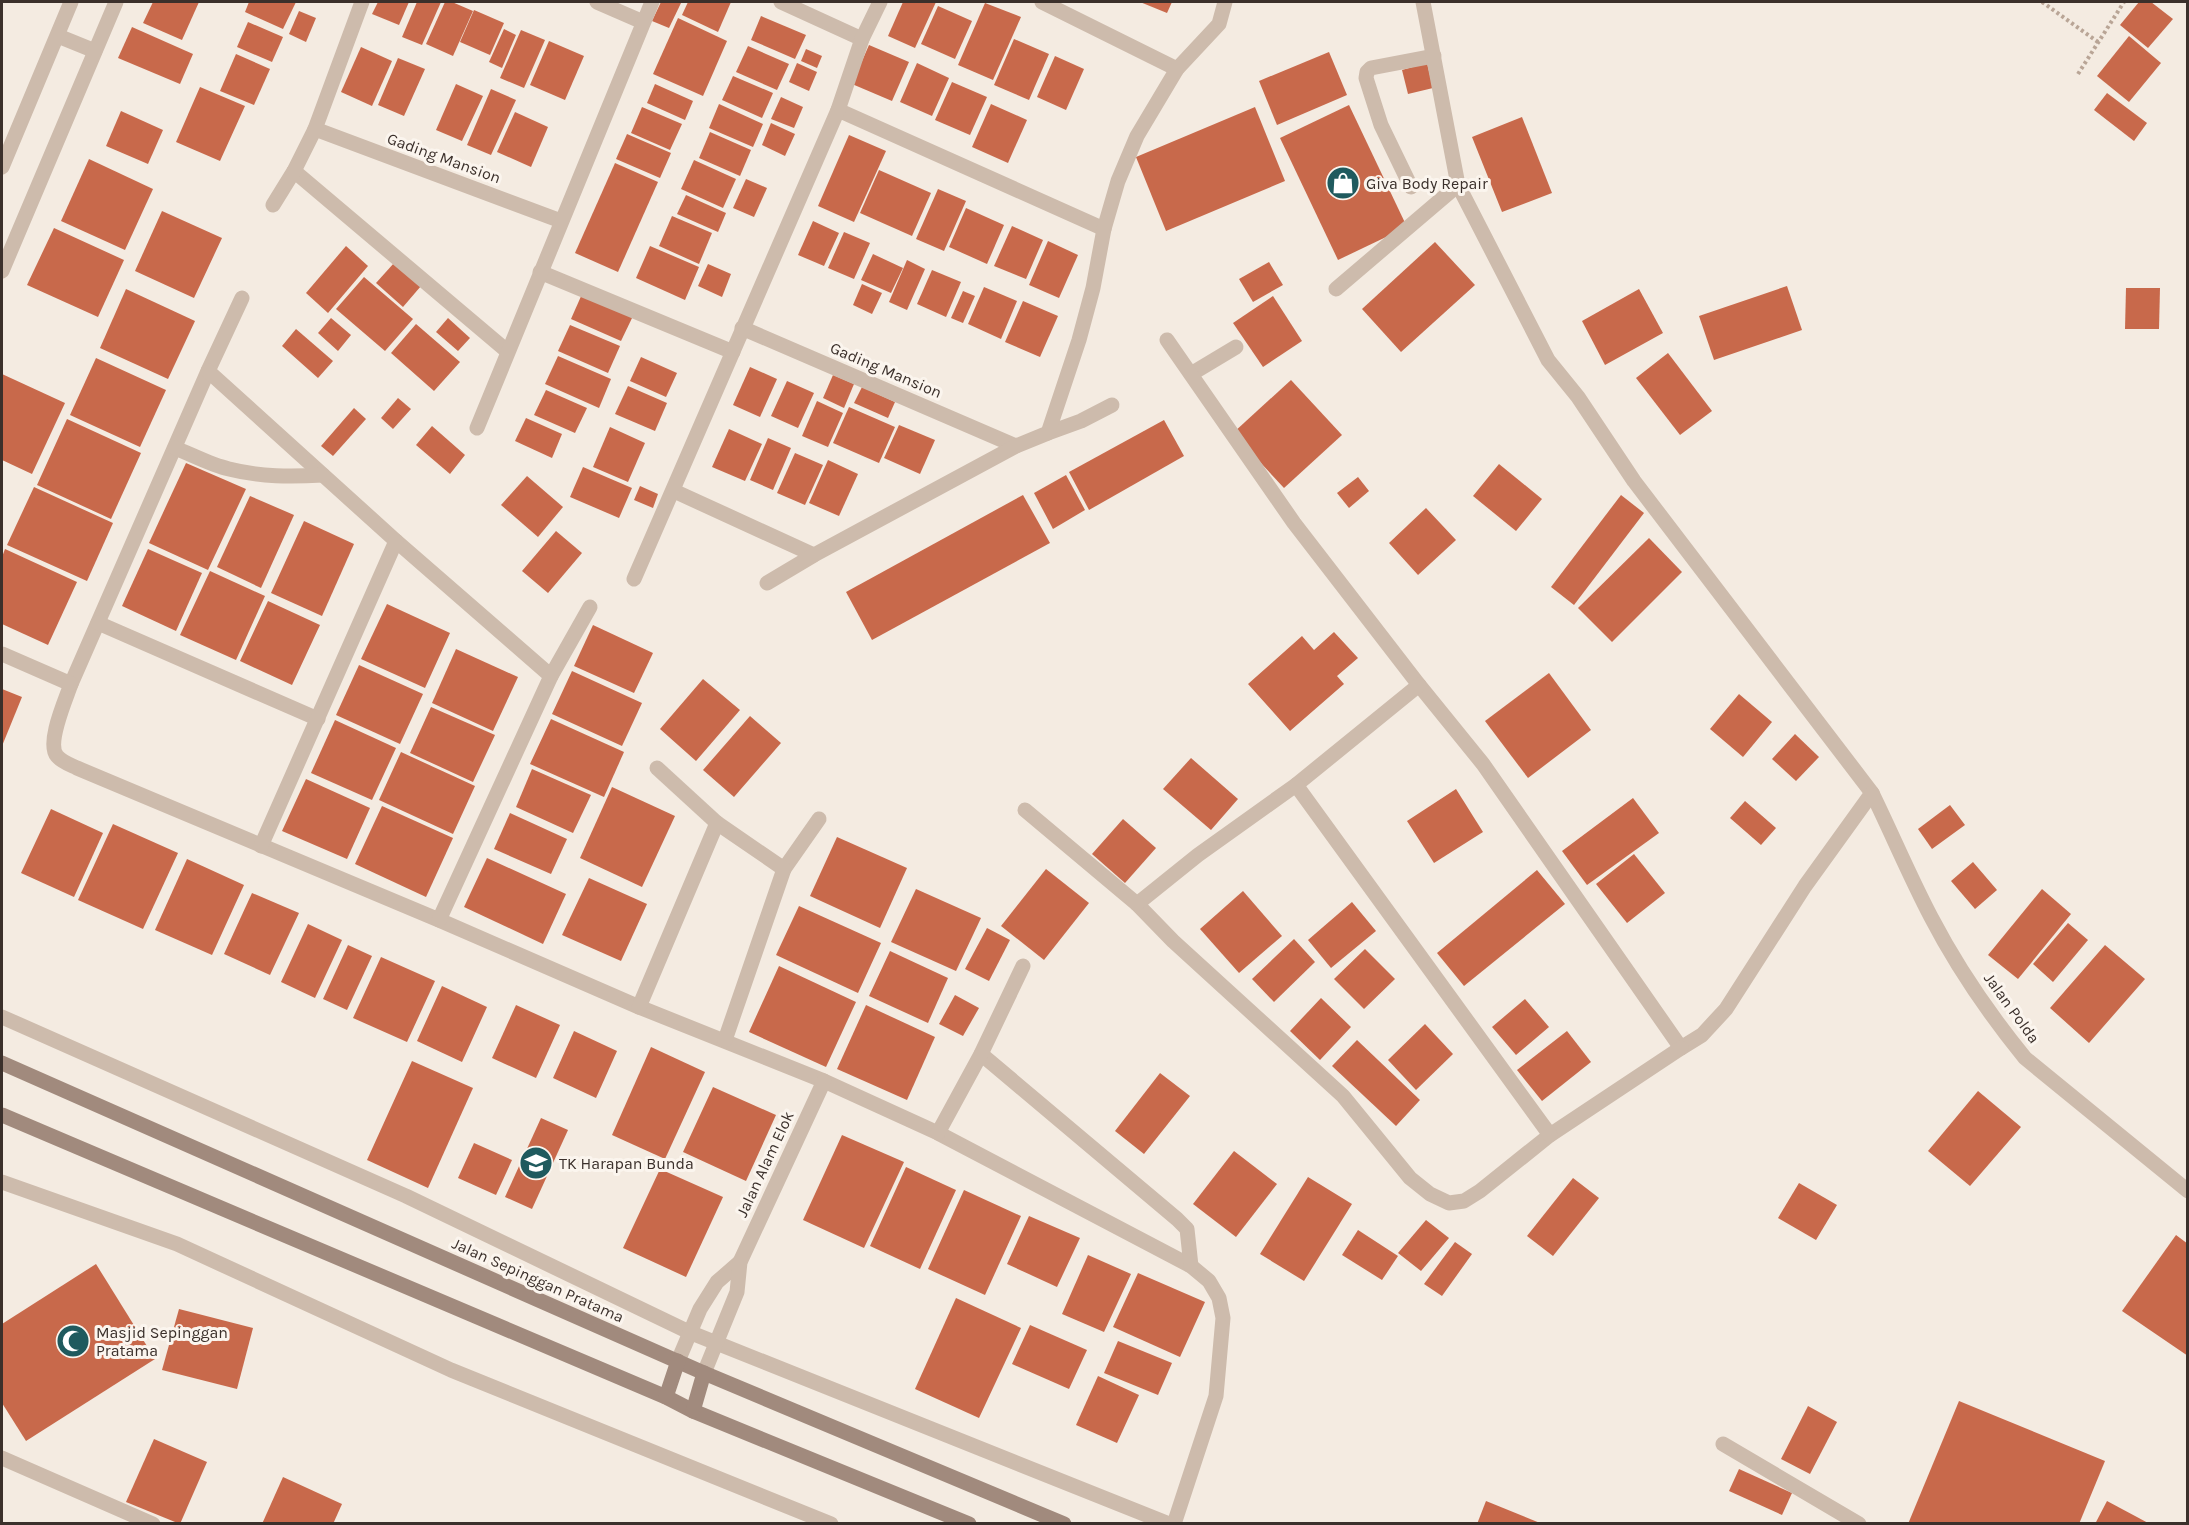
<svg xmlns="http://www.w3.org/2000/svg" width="2189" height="1525" viewBox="0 0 2189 1525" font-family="Karla,sans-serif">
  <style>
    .building { fill: #c8694b }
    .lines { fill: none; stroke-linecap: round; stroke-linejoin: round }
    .path { stroke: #b9a596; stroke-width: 4; stroke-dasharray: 3 3; stroke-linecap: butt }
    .lane { stroke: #cdbbac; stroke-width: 15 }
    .street { stroke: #cdbbac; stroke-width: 15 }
    .secondary { stroke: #a18a7d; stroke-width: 15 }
    .labels { text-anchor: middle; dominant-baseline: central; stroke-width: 6; stroke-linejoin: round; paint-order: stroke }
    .street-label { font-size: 16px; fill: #3b302b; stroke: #fbf5ee }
    .poi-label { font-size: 16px; fill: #3b302b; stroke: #fbf5ee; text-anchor: start }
  </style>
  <rect width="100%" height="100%" fill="#f4ebe1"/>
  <g class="building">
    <path d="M153,2h46l-17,38 -39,-17z"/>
    <path d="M249,2h47l-13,27 -38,-17z"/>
    <path d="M378,2h31l-10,23 -27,-11z"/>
    <path d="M417,2h24l-19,43 -20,-8z"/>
    <path d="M445,2h7l21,9 -20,45 -27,-12z"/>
    <path d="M661,2l20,1 -12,25 -17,-7z"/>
    <path d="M688,2h43l-13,30 -36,-17z"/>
    <path d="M903,2h33l-21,46 -27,-12z"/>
    <path d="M1140,2h32l-5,11z"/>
    <path d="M2139,2h12l22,17 -25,29 -28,-23z"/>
    <path d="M985,3l36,14 -28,63 -35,-15z"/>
    <path d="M938,6l34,15 -17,38 -34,-15z"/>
    <path d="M474,10l30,13 -14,32 -30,-13z"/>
    <path d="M299,11l17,7 -10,24 -17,-8z"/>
    <path d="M761,16l45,19 -11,24 -44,-19z"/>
    <path d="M678,18l49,23 -24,55 -50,-22z"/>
    <path d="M248,22l35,15 -11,25 -35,-15z"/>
    <path d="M132,27l61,27 -13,30 -62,-26z"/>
    <path d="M504,29l12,6 -14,33 -13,-6z"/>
    <path d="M521,30l24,10 -21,48 -24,-10z"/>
    <path d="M2129,36l32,27 -32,39 -32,-26z"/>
    <path d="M1014,39l35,15 -20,46 -35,-15z"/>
    <path d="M549,41l35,15 -19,44 -35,-15z"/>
    <path d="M869,45l40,17 -17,39 -40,-17z"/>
    <path d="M748,46l41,18 -12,26 -41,-18z"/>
    <path d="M361,47l31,14 -20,45 -31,-14z"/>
    <path d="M806,49l16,7 -5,12 -16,-7z"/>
    <path d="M1329,52l18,43 -70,30 -18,-44z"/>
    <path d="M236,54l34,15 -16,36 -34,-14z"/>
    <path d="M1055,56l29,13 -18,41 -29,-13z"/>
    <path d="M398,58l27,11 -21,47 -26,-11z"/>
    <path d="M797,63l20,9 -8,19 -20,-9z"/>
    <path d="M917,63l32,15 -17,38 -32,-14z"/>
    <path d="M1427,63l6,25 -25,6 -6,-24z"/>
    <path d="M733,76l40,17 -11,25 -40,-18z"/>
    <path d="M952,82l35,15 -17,38 -35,-15z"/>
    <path d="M456,84l27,12 -21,45 -26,-11z"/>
    <path d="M655,84l38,17 -8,19 -38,-17z"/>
    <path d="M200,87l45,19 -25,55 -44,-19z"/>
    <path d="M491,89l25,11 -25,55 -24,-10z"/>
    <path d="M2107,93l40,30 -13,18 -40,-31z"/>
    <path d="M781,97l22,10 -9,21 -23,-9z"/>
    <path d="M719,104l44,20 -10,23 -44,-19z"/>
    <path d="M991,104l36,16 -19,43 -36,-16z"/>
    <path d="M1349,105l58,122 -69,33 -58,-122z"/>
    <path d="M642,107l40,17 -12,26 -39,-17z"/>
    <path d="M1255,107l30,74 -119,50 -30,-74z"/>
    <path d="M121,111l42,19 -15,34 -42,-18z"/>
    <path d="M515,112l33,15 -17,40 -34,-15z"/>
    <path d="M1522,117l30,76 -50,19 -30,-75z"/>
    <path d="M771,123l24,11 -10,22 -23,-11z"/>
    <path d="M710,132l41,18 -11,26 -41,-18z"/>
    <path d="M627,134l44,19 -11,25 -44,-19z"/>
    <path d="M849,135l37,16 -32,71 -36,-16z"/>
    <path d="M89,159l64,30 -28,61 -64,-29z"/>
    <path d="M694,160l42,19 -13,29 -42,-19z"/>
    <path d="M615,163l43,19 -40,90 -43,-19z"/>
    <path d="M879,170l52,23 -19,43 -52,-23z"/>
    <path d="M746,179l21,9 -13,29 -21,-9z"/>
    <path d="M938,189l28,12 -22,50 -28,-12z"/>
    <path d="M686,195l40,18 -8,19 -41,-18z"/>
    <path d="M966,208l38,17 -17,39 -38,-17z"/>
    <path d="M162,211l60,27 -28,60 -59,-27z"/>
    <path d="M672,216l40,17 -13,31 -40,-18z"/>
    <path d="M813,221l26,12 -15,33 -26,-11z"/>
    <path d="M1012,226l31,14 -17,39 -32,-13z"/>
    <path d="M54,228l70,32 -26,57 -71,-32z"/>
    <path d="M844,232l26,11 -16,36 -26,-11z"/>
    <path d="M1048,241l30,14 -19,43 -30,-13z"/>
    <path d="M1435,242l40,43 -74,67 -39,-43z"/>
    <path d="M346,246l22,20 -40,47 -22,-20z"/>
    <path d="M650,246l49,21 -14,33 -49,-22z"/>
    <path d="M873,254l30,14 -12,25 -30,-13z"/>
    <path d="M907,260l18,9 -18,41 -18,-8z"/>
    <path d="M1269,262l14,23 -30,17 -14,-23z"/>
    <path d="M394,263l27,23 -18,21 -27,-24z"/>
    <path d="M708,264l23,10 -9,23 -24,-11z"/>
    <path d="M932,270l29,12 -15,35 -29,-13z"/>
    <path d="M364,277l49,42 -28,32 -49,-42z"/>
    <path d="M862,284l20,9 -10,21 -19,-9z"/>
    <path d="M1787,286l15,44 -88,30 -15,-44z"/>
    <path d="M984,287l33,14 -16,38 -33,-15z"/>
    <path d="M2126,288h34l-1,41h-34z"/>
    <path d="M126,289l69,32 -27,58 -68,-31z"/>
    <path d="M1639,289l24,44 -58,32 -23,-44z"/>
    <path d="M963,291l12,5 -12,27 -12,-5z"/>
    <path d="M582,294l51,22 -12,25 -50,-22z"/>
    <path d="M1273,296l29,45 -39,26 -30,-44z"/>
    <path d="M1023,301l35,15 -18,41 -35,-15z"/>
    <path d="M331,318l20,17 -13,16 -20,-18z"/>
    <path d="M448,318l22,20 -12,13 -22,-19z"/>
    <path d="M416,324l44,38 -26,29 -43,-38z"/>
    <path d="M570,325l50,21 -12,27 -50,-22z"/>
    <path d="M296,329l37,32 -15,17 -36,-32z"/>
    <path d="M1668,353l44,58 -32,24 -44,-57z"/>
    <path d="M558,356l53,23 -12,29 -54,-24z"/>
    <path d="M641,357l36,16 -11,24 -36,-16z"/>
    <path d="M96,358l70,32 -26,57 -70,-32z"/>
    <path d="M750,367l27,12 -17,38 -27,-12z"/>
    <path d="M2,374l63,29 -33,71 -30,-14z"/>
    <path d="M833,375l21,9 -10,24 -21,-10z"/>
    <path d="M1291,380l51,55 -58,53 -51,-55z"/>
    <path d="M787,381l27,12 -16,35 -27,-12z"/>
    <path d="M628,386l39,17 -12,28 -40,-17z"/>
    <path d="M862,387l33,15 -7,16 -34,-15z"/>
    <path d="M546,390l41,18 -12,25 -41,-18z"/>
    <path d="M398,398l13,11 -18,20 -12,-11z"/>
    <path d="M817,401l26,12 -15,34 -26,-11z"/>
    <path d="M849,407l46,20 -16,36 -46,-20z"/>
    <path d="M354,408l12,11 -33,37 -12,-10z"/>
    <path d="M526,418l36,16 -10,24 -37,-17z"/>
    <path d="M67,419l74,34 -30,66 -74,-34z"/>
    <path d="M1164,420l20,36 -95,54 -20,-38z"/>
    <path d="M899,425l36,15 -15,34 -36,-16z"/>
    <path d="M432,426l33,29 -15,19 -34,-29z"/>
    <path d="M610,427l35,16 -17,39 -35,-15z"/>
    <path d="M729,429l33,15 -17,37 -33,-14z"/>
    <path d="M768,438l23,10 -18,42 -23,-10z"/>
    <path d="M795,453l28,12 -18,40 -28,-12z"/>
    <path d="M828,460l30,14 -19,42 -30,-13z"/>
    <path d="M186,463l60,26 -38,81 -59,-27z"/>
    <path d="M1499,464l43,35 -26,32 -43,-35z"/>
    <path d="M583,467l49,21 -13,30 -49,-21z"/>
    <path d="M1066,475l19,35 -32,19 -19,-36z"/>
    <path d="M527,476l36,31 -25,30 -37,-32z"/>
    <path d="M1358,477l11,14 -20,17 -12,-15z"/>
    <path d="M640,486l18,8 -5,14 -19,-8z"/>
    <path d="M34,487l79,36 -26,58 -80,-36z"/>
    <path d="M1023,495l27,48 -178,97 -26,-48z"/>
    <path d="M1621,495l23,18 -70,92 -23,-18z"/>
    <path d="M250,496l44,19 -33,73 -44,-21z"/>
    <path d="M1426,508l30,32 -38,35 -29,-32z"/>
    <path d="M304,521l50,23 -32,72 -51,-23z"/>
    <path d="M556,531l26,22 -34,40 -26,-22z"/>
    <path d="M1649,538l33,34 -70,70 -34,-34z"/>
    <path d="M5,549l72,33 -29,63 -46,-21v-67z"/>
    <path d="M148,549l54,24 -26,58 -54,-25z"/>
    <path d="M210,571l55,25 -29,64 -56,-25z"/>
    <path d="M268,601l52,24 -28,60 -52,-24z"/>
    <path d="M387,604l63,29 -25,55 -64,-29z"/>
    <path d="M593,625l60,28 -19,40 -60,-27z"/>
    <path d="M1334,632l24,26 -21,18 7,8 -54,47 -42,-47 54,-48 12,14z"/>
    <path d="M456,649l62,28 -25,54 -61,-28z"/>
    <path d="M359,665l64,29 -23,50 -64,-29z"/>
    <path d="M572,671l70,32 -20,43 -70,-32z"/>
    <path d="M1549,673l42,57 -63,48 -43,-57z"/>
    <path d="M703,679l37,31 -44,51 -36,-32z"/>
    <path d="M2,689l20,8 -20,49z"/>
    <path d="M1739,694l33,28 -29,35 -33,-28z"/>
    <path d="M431,707l64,28 -22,47 -63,-29z"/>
    <path d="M750,716l31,27 -47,54 -31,-27z"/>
    <path d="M551,719l73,33 -20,45 -74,-33z"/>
    <path d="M335,720l61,28 -24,52 -61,-27z"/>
    <path d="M1795,734l24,23 -23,24 -24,-22z"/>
    <path d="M401,752l74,34 -22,48 -74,-34z"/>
    <path d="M1191,758l47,41 -27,31 -48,-41z"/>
    <path d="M532,769l59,26 -18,38 -57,-26z"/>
    <path d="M306,779l64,29 -23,51 -65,-28z"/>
    <path d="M612,787l63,29 -33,71 -62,-29z"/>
    <path d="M1456,789l27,43 -49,31 -27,-42z"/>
    <path d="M1633,798l26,35 -72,52 -25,-34z"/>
    <path d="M1745,801l31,27 -15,17 -31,-27z"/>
    <path d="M1950,805l15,20 -33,24 -14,-20z"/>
    <path d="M382,806l71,32 -27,59 -71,-33z"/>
    <path d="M51,809l52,24 -29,64 -53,-24z"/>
    <path d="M510,813l57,26 -16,35 -57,-25z"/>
    <path d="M1123,819l33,29 -31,35 -33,-29z"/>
    <path d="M113,824l65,29 -35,76 -65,-29z"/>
    <path d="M837,837l70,31 -27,60 -70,-32z"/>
    <path d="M1634,854l31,39 -38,30 -31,-39z"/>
    <path d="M487,858l79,36 -23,50 -79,-37z"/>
    <path d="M187,859l57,26 -32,70 -57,-25z"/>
    <path d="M1973,862l24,28 -22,19 -24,-28z"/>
    <path d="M1046,869l43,34 -45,57 -43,-34z"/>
    <path d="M1537,870l28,34 -101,82 -27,-33z"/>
    <path d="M589,878l58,26 -26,57 -59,-26z"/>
    <path d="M916,889l65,29 -25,53 -65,-29z"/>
    <path d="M2042,889l29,25 -53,65 -30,-24z"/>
    <path d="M1243,891l39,45 -43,37 -39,-44z"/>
    <path d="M252,893l47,20 -29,62 -46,-21z"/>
    <path d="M1352,902l24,29 -45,37 -23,-28z"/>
    <path d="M799,906l82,37 -23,50 -82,-38z"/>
    <path d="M2068,923l20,17 -35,42 -20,-18z"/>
    <path d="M308,924l34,16 -27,58 -34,-16z"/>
    <path d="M987,928l23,12 -21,41 -24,-12z"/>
    <path d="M1294,939l21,23 -41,40 -22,-23z"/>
    <path d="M348,945l24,11 -25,54 -24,-11z"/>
    <path d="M2105,945l40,34 -56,64 -39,-35z"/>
    <path d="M1365,949l30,30 -31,30 -30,-30z"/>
    <path d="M890,951l58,27 -20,45 -59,-27z"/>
    <path d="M381,957l54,24 -28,61 -54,-24z"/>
    <path d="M779,966l77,36 -30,65 -77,-35z"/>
    <path d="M442,986l45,21 -25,55 -45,-21z"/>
    <path d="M955,995l24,13 -16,28 -24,-12z"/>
    <path d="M1321,998l30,29 -31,33 -30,-29z"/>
    <path d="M1525,999l24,28 -33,28 -24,-28z"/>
    <path d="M516,1005l44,20 -24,53 -44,-20z"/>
    <path d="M866,1005l69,32 -28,63 -70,-31z"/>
    <path d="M1425,1024l28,30 -37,36 -28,-30z"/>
    <path d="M574,1031l43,20 -21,47 -43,-20z"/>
    <path d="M1567,1031l24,31 -49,39 -25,-31z"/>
    <path d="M1357,1040l63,60 -24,26 -64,-60z"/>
    <path d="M651,1047l54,25 -40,87 -53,-24z"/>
    <path d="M412,1061l61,27 -45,100 -61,-28z"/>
    <path d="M1160,1073l30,23 -46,58 -29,-23z"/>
    <path d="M713,1087l63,28 -30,66 -63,-29z"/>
    <path d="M1978,1091l43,36 -51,59 -42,-35z"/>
    <path d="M541,1118l27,12 -36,79 -27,-12z"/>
    <path d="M842,1135l62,27 -40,86 -61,-28z"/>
    <path d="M474,1143l38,17 -16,35 -38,-17z"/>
    <path d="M1234,1151l43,33 -41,53 -43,-33z"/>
    <path d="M906,1167l50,23 -36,79 -50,-23z"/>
    <path d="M660,1169l63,28 -37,80 -63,-29z"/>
    <path d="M1308,1177l44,27 -48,77 -44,-27z"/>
    <path d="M1573,1178l26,20 -46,58 -26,-20z"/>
    <path d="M1799,1183l38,22 -21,35 -38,-22z"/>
    <path d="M964,1190l57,26 -36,79 -57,-26z"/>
    <path d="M1029,1216l51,22 -23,49 -50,-23z"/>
    <path d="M1426,1220l23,18 -28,33 -23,-18z"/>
    <path d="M1358,1230l40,26 -16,24 -40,-25z"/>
    <path d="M2176,1235l12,9v112l-66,-45z"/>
    <path d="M1455,1242l17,12 -30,42 -18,-12z"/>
    <path d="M1088,1255l43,19 -27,58 -42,-18z"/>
    <path d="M96,1264l59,95 -129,82 -24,-38v-79z"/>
    <path d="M1138,1273l67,29 -25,55 -67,-30z"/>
    <path d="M956,1298l65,30 -42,90 -64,-29z"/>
    <path d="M179,1309l74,19 -16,61 -75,-19z"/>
    <path d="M1030,1325l57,25 -18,39 -57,-25z"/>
    <path d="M1118,1341l54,22 -14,32 -54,-22z"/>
    <path d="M1098,1376l41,19 -22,48 -41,-18z"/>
    <path d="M1959,1401l146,60 -26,63h-171z"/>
    <path d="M1808,1406l29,16 -27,52 -29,-15z"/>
    <path d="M154,1439l53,23 -27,62 -54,-22z"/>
    <path d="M1739,1469l53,24 -10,22 -53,-24z"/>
    <path d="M283,1477l59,27 -9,20h-71z"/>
    <path d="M1486,1501l54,22v1h-63z"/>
    <path d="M2107,1501l43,23h-55z"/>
  </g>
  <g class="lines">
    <g class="path">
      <path d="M2042,2l56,40"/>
      <path d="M2078,74l46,-72"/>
    </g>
    <g class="lane">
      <path d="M1411,187l-30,-62 -15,-47 1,-6 4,-4 63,-12"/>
      <path d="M1191,374l45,-27"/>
    </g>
    <g class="street">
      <path d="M597,2l46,20"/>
      <path d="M781,2l81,37"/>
      <path d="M1042,2l135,67"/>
      <path d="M58,36l37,15"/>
      <path d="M838,110l266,119"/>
      <path d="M315,129l246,92"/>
      <path d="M2,167l69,-165"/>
      <path d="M294,171l213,180"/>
      <path d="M273,205l21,-34 21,-42 47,-127"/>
      <path d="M2,271l114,-269"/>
      <path d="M540,272l193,80"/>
      <path d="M1336,289l122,-104"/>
      <path d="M242,298l-34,73 -137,313c-5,15 -25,59 -14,72 5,6 14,9 20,12l362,152 200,87 185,74 114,52 253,133 18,15 10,17 4,20 -7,78 -42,128"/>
      <path d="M742,328l274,118"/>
      <path d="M1167,340l127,183 125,162 64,79 198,284 21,-13 24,-26 79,-123 67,-93 -238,-312 -56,-84 -30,-37 -90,-175 -35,-183"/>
      <path d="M208,371l188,170 155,135 -112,244"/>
      <path d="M477,428l175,-426"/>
      <path d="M1048,433l33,-12 31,-16"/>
      <path d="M175,448c18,7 36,17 54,21 32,8 62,8 94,6"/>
      <path d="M674,491l140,64"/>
      <path d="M634,579l204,-469 24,-71 18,-37"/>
      <path d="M767,583l47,-28 202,-109 32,-13 31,-93 14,-52 11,-59 14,-48 19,-45 40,-67 42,-45 6,-22"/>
      <path d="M98,623l220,96"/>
      <path d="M2,654l69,30"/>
      <path d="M551,676l39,-69"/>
      <path d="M1419,685l-123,100 -98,70 -61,49 36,37 170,155 67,82 20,16 19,9 15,-2 16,-10 70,-56 131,-87"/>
      <path d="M657,768l60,55"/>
      <path d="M1296,785l254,350"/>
      <path d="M1872,793c20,41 38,84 59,124 26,50 59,98 94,141l163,133"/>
      <path d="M1025,810l112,94"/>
      <path d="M261,846l135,-305"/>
      <path d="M784,869l35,-50"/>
      <path d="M639,1007l78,-184 67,46 -59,171"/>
      <path d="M2,1017l404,179 283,136 480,192"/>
      <path d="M981,1054l196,165 10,10 4,37"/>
      <path d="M938,1133l43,-79 42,-88"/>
      <path d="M2,1182l175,62 274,126 380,154"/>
      <path d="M678,1361l22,-52 17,-27 23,-20"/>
      <path d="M704,1373l33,-81 3,-30 84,-181"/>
      <path d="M1723,1444l136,80"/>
      <path d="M2,1458l151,66"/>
    </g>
    <g class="secondary">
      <path d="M2,1063l702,310 360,151"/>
      <path d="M2,1115l664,282 27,14 276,113"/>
      <path d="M666,1397l12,-36"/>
      <path d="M693,1411l11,-38"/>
    </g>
  </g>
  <defs>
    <symbol id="shop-disc" viewBox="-11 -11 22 22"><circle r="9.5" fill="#1f5a5e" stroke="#fbf5ee"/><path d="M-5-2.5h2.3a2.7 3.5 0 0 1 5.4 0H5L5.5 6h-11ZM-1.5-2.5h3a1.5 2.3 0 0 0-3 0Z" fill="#fff"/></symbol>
    <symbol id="school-disc" viewBox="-11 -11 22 22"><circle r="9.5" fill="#1f5a5e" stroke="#fbf5ee"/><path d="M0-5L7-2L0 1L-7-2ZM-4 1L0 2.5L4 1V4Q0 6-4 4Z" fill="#fff"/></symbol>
    <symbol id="mosque-disc" viewBox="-11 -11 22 22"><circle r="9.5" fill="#1f5a5e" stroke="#fbf5ee"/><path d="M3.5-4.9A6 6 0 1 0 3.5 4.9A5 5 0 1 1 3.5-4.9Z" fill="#fff"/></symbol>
  </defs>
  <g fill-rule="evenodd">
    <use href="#shop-disc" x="1324" y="164" width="38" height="38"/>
    <use href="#school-disc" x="517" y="1144" width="38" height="38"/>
    <use href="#mosque-disc" x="54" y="1322" width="38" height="38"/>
  </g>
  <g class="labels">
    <g class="street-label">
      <text transform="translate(444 158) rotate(20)">Gading Mansion</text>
      <text transform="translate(886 370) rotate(23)">Gading Mansion</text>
      <text transform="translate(2012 1008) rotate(54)">Jalan Polda</text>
      <text transform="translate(765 1164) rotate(-65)">Jalan Alam Elok</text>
      <text transform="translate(538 1280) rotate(24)">Jalan Sepinggan Pratama</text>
    </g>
    <g class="poi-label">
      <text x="1366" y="183">Giva Body Repair</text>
      <text x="559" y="1163">TK Harapan Bunda</text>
      <text x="96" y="1332">Masjid Sepinggan<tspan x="96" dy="18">Pratama</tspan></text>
    </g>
  </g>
  <rect width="2189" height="1525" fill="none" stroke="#3b302b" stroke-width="6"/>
</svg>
